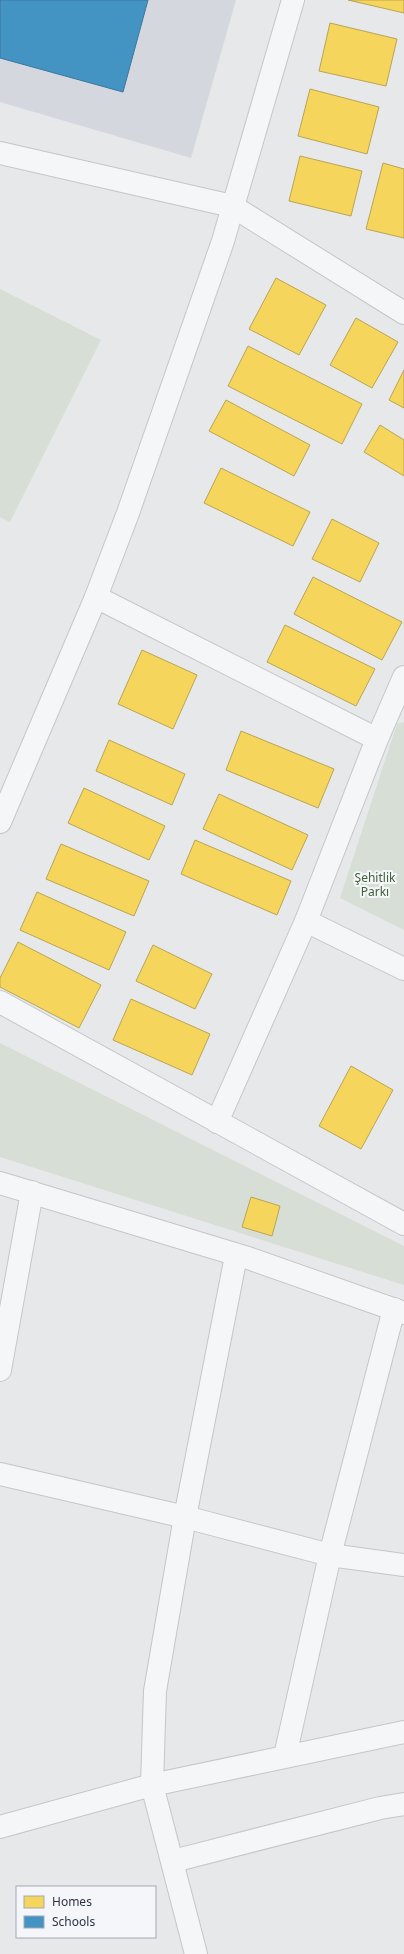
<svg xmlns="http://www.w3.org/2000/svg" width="404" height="1954" viewBox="0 0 404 1954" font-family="'Noto Sans',sans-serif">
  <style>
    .built { fill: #d4d7dd }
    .green { fill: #d6ded6 }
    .homes { fill: #f6d55c; stroke: #b9a555 }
    .schools { fill: #4393c3; stroke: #3c769d }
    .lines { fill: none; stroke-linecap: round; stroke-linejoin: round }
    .minor-casing { stroke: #c4c6c8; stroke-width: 24 }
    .tertiary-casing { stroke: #c4c6c8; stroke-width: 24 }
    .minor { stroke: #f5f6f7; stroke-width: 22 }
    .tertiary { stroke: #f5f6f7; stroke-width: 22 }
    .labels { text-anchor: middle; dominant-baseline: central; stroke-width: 4; stroke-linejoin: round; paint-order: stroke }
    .park-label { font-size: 12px; fill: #3f6138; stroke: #f4f6f9 }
  </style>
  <rect width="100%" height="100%" fill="#e6e8ea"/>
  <path class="built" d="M0,0h236l-45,158 -191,-56z"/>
  <g class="green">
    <path d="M0,289l101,51 -91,182 -10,-5z"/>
    <path d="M404,722v208l-64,-32 57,-174z"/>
    <path d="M0,1043l404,203v39l-404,-128z"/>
  </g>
  <g class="homes">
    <path d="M348,0h56v13z"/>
    <path d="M330,23l67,16 -11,47 -67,-15z"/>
    <path d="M310,89l69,18 -12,47 -69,-18z"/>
    <path d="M300,156l62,15 -11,45 -62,-15z"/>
    <path d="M383,163l21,6v69l-38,-9z"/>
    <path d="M276,278l50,27 -27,50 -50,-26z"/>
    <path d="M356,318l42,24 -26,46 -42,-23z"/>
    <path d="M248,346l114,58 -20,40 -114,-58z"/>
    <path d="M404,370v38l-15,-8z"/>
    <path d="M226,400l84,45 -16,31 -85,-45z"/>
    <path d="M380,425l24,15v36l-40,-24z"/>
    <path d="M221,468l89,44 -17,34 -89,-43z"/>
    <path d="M332,519l47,24 -19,39 -48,-23z"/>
    <path d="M313,577l89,45 -20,38 -88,-46z"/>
    <path d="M285,625l90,44 -19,37 -89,-44z"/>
    <path d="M142,650l55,25 -24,54 -55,-25z"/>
    <path d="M241,731l93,38 -16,39 -92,-38z"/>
    <path d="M109,740l76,34 -13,31 -76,-34z"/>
    <path d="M84,788l81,38 -16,34 -81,-37z"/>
    <path d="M219,794l89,41 -16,35 -89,-41z"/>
    <path d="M195,840l96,41 -14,34 -96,-41z"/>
    <path d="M61,844l88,37 -15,35 -88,-37z"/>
    <path d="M37,892l89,40 -17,38 -89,-40z"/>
    <path d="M18,942l83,43 -22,43 -79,-41v-9z"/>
    <path d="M153,945l59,29 -17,35 -59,-28z"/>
    <path d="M131,999l79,35 -18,41 -79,-35z"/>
    <path d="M351,1066l42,24 -32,59 -42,-23z"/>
    <path d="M251,1197l29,9 -8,30 -30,-9z"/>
  </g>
  <path class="schools" d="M0,0h148l-25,92 -123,-34z"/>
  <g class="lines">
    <defs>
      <g id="minor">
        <path d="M232,206l172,107"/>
        <path d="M96,597l281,142"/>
        <path d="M306,921l98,48"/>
        <path d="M0,1002l404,222"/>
        <path d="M217,1122l89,-201 71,-182 27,-62"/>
        <path d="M0,1183l248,75 156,55"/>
        <path d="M0,1370l32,-178"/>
        <path d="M0,1474l185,43 145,38 74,10"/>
        <path d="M285,1756l45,-201 64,-246"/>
        <path d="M0,1827l152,-42 252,-53"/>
        <path d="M173,1861l207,-53 24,-4"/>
        <path d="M196,1954l-44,-169 3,-94 30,-174 51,-261"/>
      </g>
      <g id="tertiary">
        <path d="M0,153l232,53"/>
        <path d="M0,822l96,-225 32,-84 95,-272 70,-241"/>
      </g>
    </defs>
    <use href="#minor" class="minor-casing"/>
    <use href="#tertiary" class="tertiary-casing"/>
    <use href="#minor" class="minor"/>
    <use href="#tertiary" class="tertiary"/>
  </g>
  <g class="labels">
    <g class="park-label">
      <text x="375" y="877">Şehitlik<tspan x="375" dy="14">Parkı</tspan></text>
    </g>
  </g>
  <rect x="16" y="1886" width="140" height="52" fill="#f4f6f9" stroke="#a4a8b1"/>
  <rect x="24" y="1896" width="20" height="12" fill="#f6d55c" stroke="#a4a8b1"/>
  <text x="52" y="1906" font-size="12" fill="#2b3445">Homes</text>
  <rect x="24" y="1916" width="20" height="12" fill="#4393c3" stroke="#a4a8b1"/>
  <text x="52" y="1926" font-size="12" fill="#2b3445">Schools</text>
</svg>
